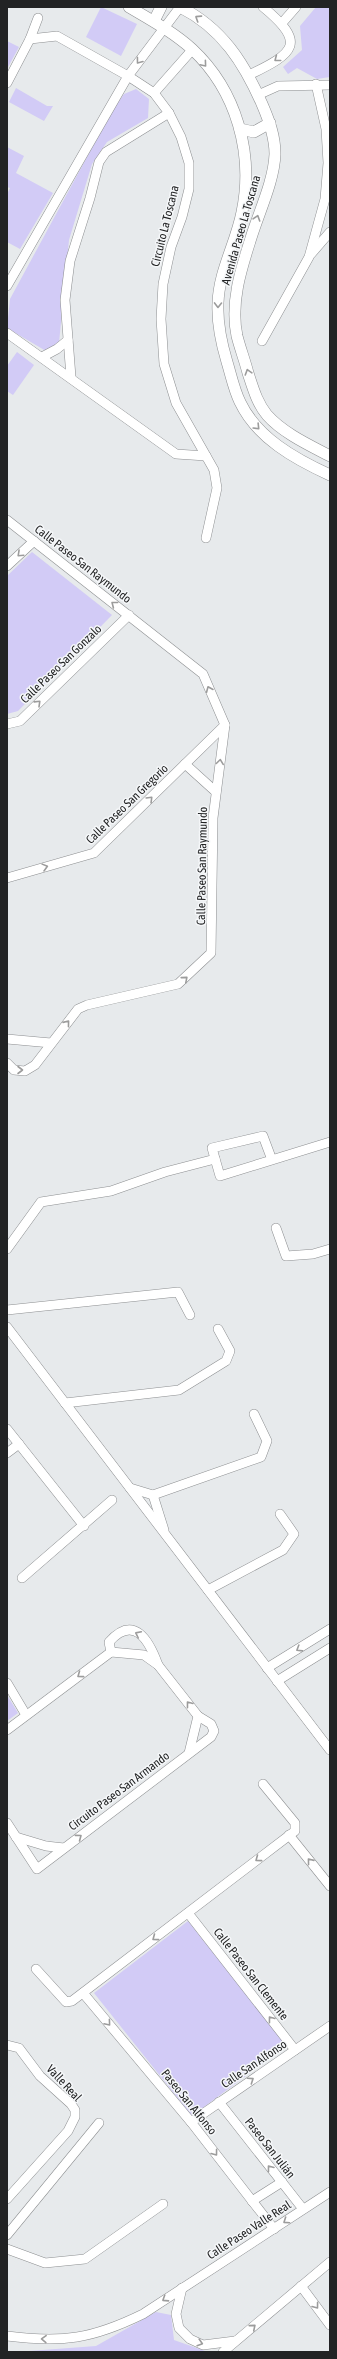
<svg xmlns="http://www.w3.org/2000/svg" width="337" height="2359" viewBox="0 0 337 2359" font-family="'Asap Condensed',sans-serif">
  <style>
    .green { fill: #d2cbf6 }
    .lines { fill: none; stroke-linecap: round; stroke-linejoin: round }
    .minor-casing { stroke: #8d8f91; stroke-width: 10 }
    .tertiary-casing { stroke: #8d8f91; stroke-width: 12 }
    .minor { stroke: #fff; stroke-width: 9 }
    .tertiary { stroke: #fff; stroke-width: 11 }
    .oneway { stroke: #9c9c9c }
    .labels { text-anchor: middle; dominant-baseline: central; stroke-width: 3; stroke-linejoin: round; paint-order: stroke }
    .street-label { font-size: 12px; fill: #222324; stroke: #f5f7f9 }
  </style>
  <rect width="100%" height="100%" fill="#e7eaec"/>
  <g class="green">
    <path d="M101,7l36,17 -16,32 -35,-19z"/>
    <path d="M316,7h14v70l-13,2 -20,-11 -9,6 -5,-7 19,-17 -2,-24z"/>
    <path d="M7,41l12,6 -12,22z"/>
    <path d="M16,88l31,18h6l-9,15 -35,-19z"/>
    <path d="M136,89l13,10 -1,19 -41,24 -15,22 -23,76 -10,103 -13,8 -39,-23 3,-29 102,-188 12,-17z"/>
    <path d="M7,147l17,9 -8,17 37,20 -33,56 -13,-7v-48l3,-6 -3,-1z"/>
    <path d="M17,352l17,13 -21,30 -6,-4v-25z"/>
    <path d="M32,552l80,63 -94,96 -11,3v-138z"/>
    <path d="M7,1695l11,18 -11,8z"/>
    <path d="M188,1921l99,124 -95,71 -98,-123z"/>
    <path d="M156,2312l15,3 3,25 34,12 -179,-1 67,-5z"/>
  </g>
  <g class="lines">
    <defs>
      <g id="minor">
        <path d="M282,23l14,-16"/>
        <path d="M30,39l27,-3 71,40 26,17 15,20 12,24 8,26v26l-7,28 -11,30 -8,37 -2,35 3,45 12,39 38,67 3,18 -11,50"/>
        <path d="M249,75c46,-22 58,-32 14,-68"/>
        <path d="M7,83l23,-44 8,-21"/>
        <path d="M154,93l38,-43"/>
        <path d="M258,95l20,-9 52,-1"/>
        <path d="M311,254l19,-22"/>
        <path d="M7,286l121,-210 52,-69"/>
        <path d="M7,333l169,121 30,2"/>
        <path d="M262,341l47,-84 16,-58 3,-36 -2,-34 -10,-45"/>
        <path d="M42,357l15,-8 11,-9"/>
        <path d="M71,377l-6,-77 5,-39 20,-63 9,-36 7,-10 63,-39"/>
        <path d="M7,520l196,154 22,51 -12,93 -2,135 -33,31 -91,21 -9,4 -43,56 -10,6 -11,-1 -7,-7"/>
        <path d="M7,566l27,-25"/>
        <path d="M7,724l13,-3 109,-106"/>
        <path d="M185,764l31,28"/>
        <path d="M7,878l87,-25 131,-128"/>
        <path d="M7,1039l44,4"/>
        <path d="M272,1160l-9,-24 -51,12 8,28 110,-34"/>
        <path d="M276,1228l10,28 27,-2 17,-5"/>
        <path d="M7,1249l34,-47 70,-11 54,-19 50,-13"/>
        <path d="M7,1310l171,-18 12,23"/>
        <path d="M7,1327l323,423"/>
        <path d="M65,1403l114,-13 47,-29 4,-10 -12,-22"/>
        <path d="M7,1429l77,97"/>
        <path d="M7,1453l12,-9"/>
        <path d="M130,1488l23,7 108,-38 6,-16 -13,-27"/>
        <path d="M153,1495l11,35"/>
        <path d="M22,1578l90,-78"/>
        <path d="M208,1590l75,-40 11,-16 -14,-20"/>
        <path d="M111,1652l-2,-10c25,-28 40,-2 49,23"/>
        <path d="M267,1668l63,-39"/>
        <path d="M277,1681l53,-33"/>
        <path d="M7,1683l19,32"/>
        <path d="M7,1730l104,-78 33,3 14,10 40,51 -9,37"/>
        <path d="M7,1823l30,46 174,-132 3,-6 -3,-7 -13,-8"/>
        <path d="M289,1835l41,51"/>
        <path d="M16,1837l30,9 18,2"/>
        <path d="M188,1913l107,137"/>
        <path d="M36,1969l30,33 6,-1 223,-170v-8l-32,-39"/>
        <path d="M83,1993l108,129 83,107"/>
        <path d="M7,2045l12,3 21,28 31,28 4,6v7l-7,14 -61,68"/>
        <path d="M219,2102l84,107"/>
        <path d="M191,2122l139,-96"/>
        <path d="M252,2201l30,-19"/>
        <path d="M7,2235l92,-112"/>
        <path d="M7,2249l38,14 40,-4 78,-55"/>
        <path d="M301,2286l29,39"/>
        <path d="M182,2288l-6,26 3,14 11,11 13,6 32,-4"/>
        <path d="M7,2336c56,7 85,3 136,-22l187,-122"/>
        <path d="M223,2352l107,-90"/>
      </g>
      <g id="tertiary">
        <path d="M129,7c22,13 44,25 63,42 45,42 62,105 50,163 -6,31 -23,59 -24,91 -1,20 3,39 9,59 4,13 7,28 13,40 17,36 55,57 90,73"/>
        <path d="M180,7c42,21 64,56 82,97 7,16 13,32 13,50 -1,27 -16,58 -24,84 -10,31 -21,65 -14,98 3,12 8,25 11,37 5,15 9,30 19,42 16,18 42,30 63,41"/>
        <path d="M154,21l7,-14"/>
        <path d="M240,129l14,3 16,-9"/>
      </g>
    </defs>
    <use href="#minor" class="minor-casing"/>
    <use href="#tertiary" class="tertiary-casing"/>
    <use href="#minor" class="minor"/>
    <use href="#tertiary" class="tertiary"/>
  </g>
  <defs><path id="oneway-chevron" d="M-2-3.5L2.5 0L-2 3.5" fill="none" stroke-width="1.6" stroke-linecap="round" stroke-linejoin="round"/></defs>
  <g class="oneway">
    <use href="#oneway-chevron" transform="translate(198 18) rotate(-147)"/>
    <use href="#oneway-chevron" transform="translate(277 59) rotate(142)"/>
    <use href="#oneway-chevron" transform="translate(139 61) rotate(127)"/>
    <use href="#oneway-chevron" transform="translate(204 64) rotate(50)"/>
    <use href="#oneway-chevron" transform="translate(257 218) rotate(-72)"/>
    <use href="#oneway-chevron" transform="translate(218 305) rotate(91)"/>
    <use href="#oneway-chevron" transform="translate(248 372) rotate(-107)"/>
    <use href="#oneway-chevron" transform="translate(257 427) rotate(46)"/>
    <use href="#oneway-chevron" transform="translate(20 554) rotate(137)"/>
    <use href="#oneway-chevron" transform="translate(114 604) rotate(-142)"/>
    <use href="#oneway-chevron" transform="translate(209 689) rotate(-113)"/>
    <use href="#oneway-chevron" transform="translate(38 703) rotate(-44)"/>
    <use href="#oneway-chevron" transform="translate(220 762) rotate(-82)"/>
    <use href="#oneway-chevron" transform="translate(150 799) rotate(-45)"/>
    <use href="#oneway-chevron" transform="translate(45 867) rotate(-15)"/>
    <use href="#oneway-chevron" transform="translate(185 979) rotate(-41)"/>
    <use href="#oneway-chevron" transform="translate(67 1023) rotate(-51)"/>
    <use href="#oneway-chevron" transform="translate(20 1070)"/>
    <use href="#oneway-chevron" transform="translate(138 1634) rotate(-154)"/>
    <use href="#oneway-chevron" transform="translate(299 1649) rotate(148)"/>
    <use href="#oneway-chevron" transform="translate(80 1675) rotate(144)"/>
    <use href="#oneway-chevron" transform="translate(189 1704) rotate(-128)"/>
    <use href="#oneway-chevron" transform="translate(79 1837) rotate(-37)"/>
    <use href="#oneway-chevron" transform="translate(258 1859) rotate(143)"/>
    <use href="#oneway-chevron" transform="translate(310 1861) rotate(-129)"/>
    <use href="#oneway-chevron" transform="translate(155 1938) rotate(143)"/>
    <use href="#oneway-chevron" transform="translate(271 2019) rotate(-128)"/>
    <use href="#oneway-chevron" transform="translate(108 2023) rotate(50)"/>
    <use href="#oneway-chevron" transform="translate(251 2080) rotate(-34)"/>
    <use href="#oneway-chevron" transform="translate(215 2153) rotate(53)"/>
    <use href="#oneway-chevron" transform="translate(270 2168) rotate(-128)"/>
    <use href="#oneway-chevron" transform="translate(286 2221) rotate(146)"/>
    <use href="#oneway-chevron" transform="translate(165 2299) rotate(147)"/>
    <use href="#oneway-chevron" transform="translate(316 2306) rotate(53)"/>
    <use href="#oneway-chevron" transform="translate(253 2327) rotate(-40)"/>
    <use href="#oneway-chevron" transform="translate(44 2339) rotate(-178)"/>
    <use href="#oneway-chevron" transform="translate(200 2343) rotate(17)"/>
  </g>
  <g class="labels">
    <g class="street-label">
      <text transform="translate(165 226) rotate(-76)">Circuito La Toscana</text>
      <text transform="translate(241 230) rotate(-74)">Avenida Paseo La Toscana</text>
      <text transform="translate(83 564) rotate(38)">Calle Paseo San Raymundo</text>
      <text transform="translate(61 664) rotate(-44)">Calle Paseo San Gonzalo</text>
      <text transform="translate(127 804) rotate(-44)">Calle Paseo San Gregorio</text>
      <text transform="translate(202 866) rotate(-89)">Calle Paseo San Raymundo</text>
      <text transform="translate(119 1791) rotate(-37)">Circuito Paseo San Armando</text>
      <text transform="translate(251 1974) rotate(52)">Calle Paseo San Clemente</text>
      <text transform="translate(254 2064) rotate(-34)">Calle San Alfonso</text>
      <text transform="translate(64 2083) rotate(47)">Valle Real</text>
      <text transform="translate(189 2102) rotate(51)">Paseo San Alfonso</text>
      <text transform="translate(270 2148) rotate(52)">Paseo San Julián</text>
      <text transform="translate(249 2230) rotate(-33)">Calle Paseo Valle Real</text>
    </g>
  </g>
  <rect width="337" height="2359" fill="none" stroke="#222324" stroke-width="16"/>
</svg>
